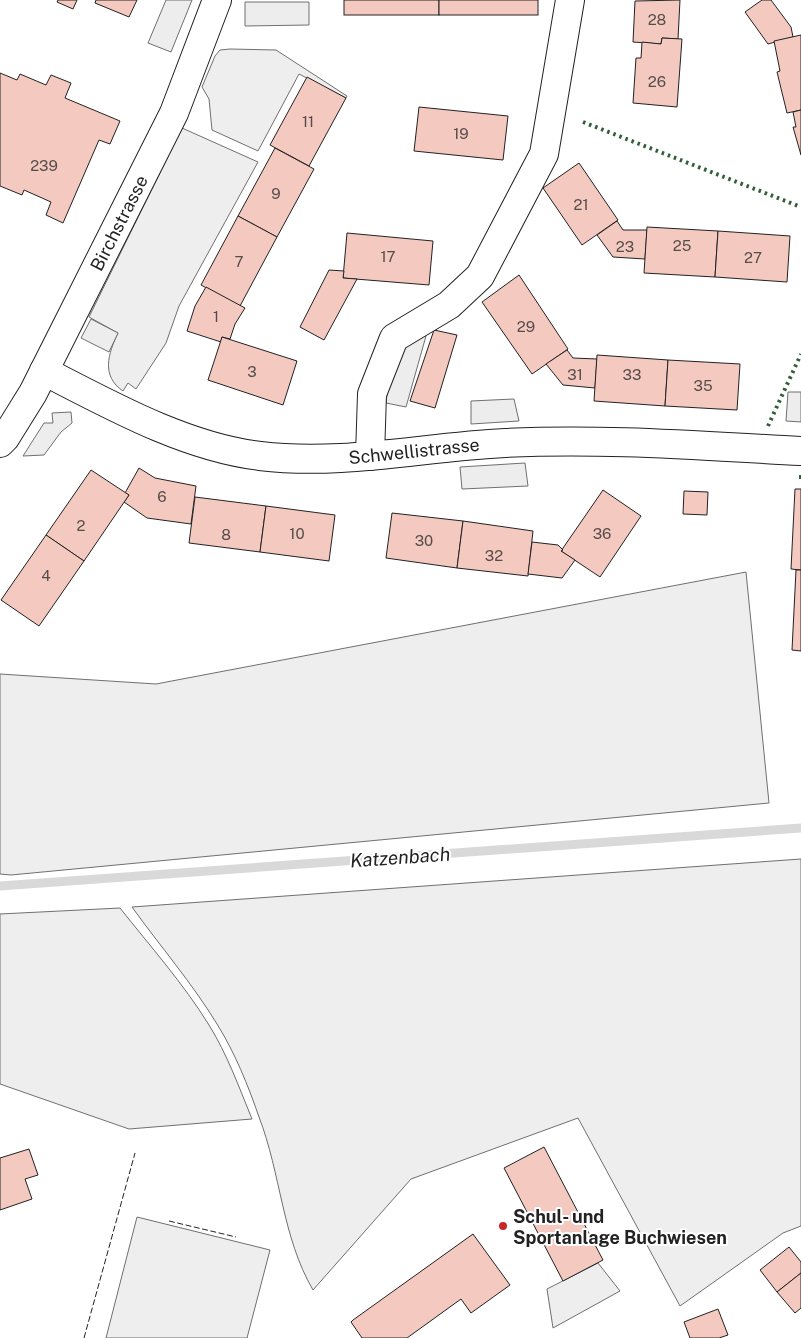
<svg xmlns="http://www.w3.org/2000/svg" width="801" height="1338" viewBox="0 0 801 1338" font-family="'Public Sans',sans-serif">
  <style>
    .green { fill: #eee; stroke: #6f6f6f }
    .parking { fill: #ededed; stroke: #6f6f6f }
    .lines { fill: none; stroke-linecap: round; stroke-linejoin: round }
    .stream { stroke: #d9d9d9; stroke-width: 9 }
    .building { fill: #f3c9c0; stroke: #222 }
    .minor-casing { stroke: #222; stroke-width: 30 }
    .minor { stroke: #fff; stroke-width: 28 }
    .hedge { stroke: #2f5e38; stroke-width: 4; stroke-dasharray: 2.5 4; stroke-linecap: butt }
    .fence { stroke: #222; stroke-width: 1; stroke-dasharray: 6 2.5; stroke-linecap: butt }
    .poi-dot { fill: #c62828; stroke: #fff; stroke-width: 2 }
    .labels { text-anchor: middle; dominant-baseline: central; stroke-width: 4; stroke-linejoin: round; paint-order: stroke }
    .number-label { font-size: 15px; fill: #564c4a }
    .street-label { font-size: 18px; fill: #222; stroke: #fff }
    .poi-label { font-size: 18px; font-weight: bold; fill: #222; stroke: #fff; text-anchor: start }
    .water-label { font-size: 19px; font-style: italic; fill: #222; stroke: #fff }
  </style>
  <rect width="100%" height="100%" fill="#fff"/>
  <g class="green">
    <path d="M230,49l46,1 71,46 -1,2 -47,-24 -41,77 -46,-21 -3,-31 -7,-12 13,-31 5,-6z"/>
    <path d="M182,128l76,34 -79,144 -13,37 -30,46 -8,-6 -5,8c-22,-15 -15,-37 -5,-58l-29,-16z"/>
    <path d="M746,572l23,231 -758,72 -11,-1v-200l156,10z"/>
    <path d="M801,859v367l-18,7 -103,73 -102,-188 -167,61 -98,111c-31,-53 -32,-116 -54,-173 -11,-32 -24,-64 -42,-93 -25,-41 -57,-78 -85,-117z"/>
    <path d="M120,908c30,38 63,75 89,117 18,29 30,62 43,94l-123,10 -129,-45v-170z"/>
    <path d="M137,1217l133,33 -23,88h-141z"/>
    <path d="M598,1263l22,28 -67,37 -6,-39z"/>
  </g>
  <g class="parking">
    <path d="M166,0h26l-21,52 -23,-9z"/>
    <path d="M245,2h64v23l-64,1z"/>
    <path d="M91,319l27,14 -9,19 -28,-14z"/>
    <path d="M416,334l10,2 -20,71 -20,-4 4,-36 9,-16z"/>
    <path d="M788,392h13v30l-15,-1z"/>
    <path d="M514,399l5,22 -48,3v-23z"/>
    <path d="M71,412l1,11 -11,9 -17,23 -21,1 21,-33h9l-1,-10z"/>
    <path d="M525,463l3,23 -66,3 -2,-22z"/>
  </g>
  <g class="lines">
    <path class="stream" d="M0,886l801,-58"/>
  </g>
  <g class="building">
    <path d="M58,0h19l-4,9 -16,-7z"/>
    <path d="M96,0h41l-8,17 -34,-14z"/>
    <rect x="344" y="0" width="95" height="15"/>
    <rect x="439" y="0" width="99" height="15"/>
    <path d="M680,0l-2,39 -16,-1 -1,6 -28,-2 2,-41z"/>
    <path d="M762,0h9l20,27 2,10 -25,7 -23,-32z"/>
    <path d="M801,35v75l-14,3 -10,-41 3,-1 -6,-30z"/>
    <path d="M662,38l20,1 -5,68 -44,-4 3,-45h5l1,-16 19,2z"/>
    <path d="M0,73l17,7 3,-6 26,11 5,-10 20,8 -6,15 55,23 -10,23 -11,-4 -36,83 -17,-8 5,-13 -27,-12 -2,5 -22,-9z"/>
    <path d="M307,77l39,21 -37,68 -39,-21z"/>
    <path d="M419,107l89,9 -5,44 -89,-9z"/>
    <path d="M801,110v45l-8,-28h3l-3,-15z"/>
    <path d="M275,148l39,21 -37,68 -39,-21z"/>
    <path d="M579,163l39,57 -36,25 -39,-57z"/>
    <path d="M238,216l39,21 -37,69 -39,-21z"/>
    <path d="M617,221l6,9h24l-2,29 -32,-2 -16,-22z"/>
    <path d="M647,227l71,4 -3,46 -71,-4z"/>
    <path d="M718,231l72,5 -3,46 -72,-5z"/>
    <path d="M347,233l86,8 -4,44 -86,-7z"/>
    <path d="M329,270l15,1 -1,7 14,1 -33,61 -24,-13z"/>
    <path d="M519,275l49,74 -36,25 -50,-72z"/>
    <path d="M206,287l39,21 -10,16 -5,15 -8,-2 -1,5 -34,-11 8,-25z"/>
    <path d="M434,330l23,5 -22,73 -25,-7z"/>
    <path d="M222,337l75,24 -14,44 -75,-25z"/>
    <path d="M567,350l6,8 24,1 -2,29 -32,-3 -17,-21z"/>
    <path d="M597,355l71,5 -3,46 -71,-5z"/>
    <path d="M668,360l72,4 -3,46 -72,-4z"/>
    <path d="M139,468l16,10 41,8 -5,38 -44,-6 -23,-16 5,-7 -4,-2z"/>
    <path d="M91,470l38,25 -45,66 -38,-26z"/>
    <path d="M795,489h6v81l-10,-1z"/>
    <path d="M603,490l38,26 -41,61 -39,-26z"/>
    <path d="M684,491l24,1 -1,23 -24,-1z"/>
    <path d="M195,497l71,9 -6,46 -71,-9z"/>
    <path d="M266,506l69,9 -6,46 -69,-9z"/>
    <path d="M392,513l71,8 -6,47 -71,-10z"/>
    <path d="M463,521l70,10 -5,45 -71,-8z"/>
    <path d="M46,535l38,26 -45,65 -38,-26z"/>
    <path d="M532,542l26,3 5,5 -2,1 14,9 -13,18 -34,-4z"/>
    <path d="M796,570h5v81l-9,-1z"/>
    <path d="M544,1147l59,113 -40,21 -59,-113z"/>
    <path d="M29,1149l9,26 -13,4 7,20 -32,11v-52z"/>
    <path d="M473,1234l37,51 -39,28 -10,-14 -54,39h-45l-11,-16 2,-2z"/>
    <path d="M789,1247l12,15v11l-24,19 -17,-22z"/>
    <path d="M801,1273v35l-6,5 -18,-21z"/>
    <path d="M718,1309l10,26 -9,3h-29l-6,-16z"/>
  </g>
  <g class="lines">
    <defs>
      <g id="minor">
        <path d="M44,371c66,34 141,76 216,85 82,10 163,-9 245,-13 98,-5 198,3 296,8"/>
        <path d="M0,443l5,-5 28,-45 141,-280 43,-113"/>
        <path d="M370,456l2,-62 22,-56 55,-33 31,-29 64,-122 26,-154"/>
      </g>
    </defs>
    <use href="#minor" class="minor-casing"/>
    <use href="#minor" class="minor"/>
    <g class="hedge">
      <path d="M583,122l218,85"/>
      <path d="M768,426l33,-72"/>
      <path d="M799,477h2"/>
    </g>
    <g class="fence">
      <path d="M169,1221l67,16"/>
      <path d="M84,1338l51,-185"/>
    </g>
  </g>
  <circle class="poi-dot" cx="503" cy="1226" r="5"/>
  <g class="labels">
    <g class="number-label">
      <text x="657" y="19">28</text>
      <text x="657" y="81">26</text>
      <text x="308" y="121">11</text>
      <text x="461" y="133">19</text>
      <text x="44" y="165">239</text>
      <text x="276" y="193">9</text>
      <text x="581" y="204">21</text>
      <text x="682" y="245">25</text>
      <text x="625" y="246">23</text>
      <text x="388" y="256">17</text>
      <text x="753" y="257">27</text>
      <text x="239" y="261">7</text>
      <text x="216" y="316">1</text>
      <text x="526" y="326">29</text>
      <text x="252" y="371">3</text>
      <text x="575" y="374">31</text>
      <text x="632" y="374">33</text>
      <text x="703" y="385">35</text>
      <text x="162" y="496">6</text>
      <text x="81" y="525">2</text>
      <text x="297" y="533">10</text>
      <text x="602" y="533">36</text>
      <text x="226" y="534">8</text>
      <text x="424" y="540">30</text>
      <text x="494" y="555">32</text>
      <text x="46" y="575">4</text>
    </g>
    <g class="street-label">
      <text transform="translate(119 223) rotate(-63)">Birchstrasse</text>
      <text transform="translate(414 451) rotate(-6)">Schwellistrasse</text>
    </g>
    <g class="poi-label">
      <text x="513" y="1216">Schul- und<tspan x="513" dy="21">Sportanlage Buchwiesen</tspan></text>
    </g>
    <g class="water-label">
      <text transform="translate(400 857) rotate(-4)">Katzenbach</text>
    </g>
  </g>
</svg>
